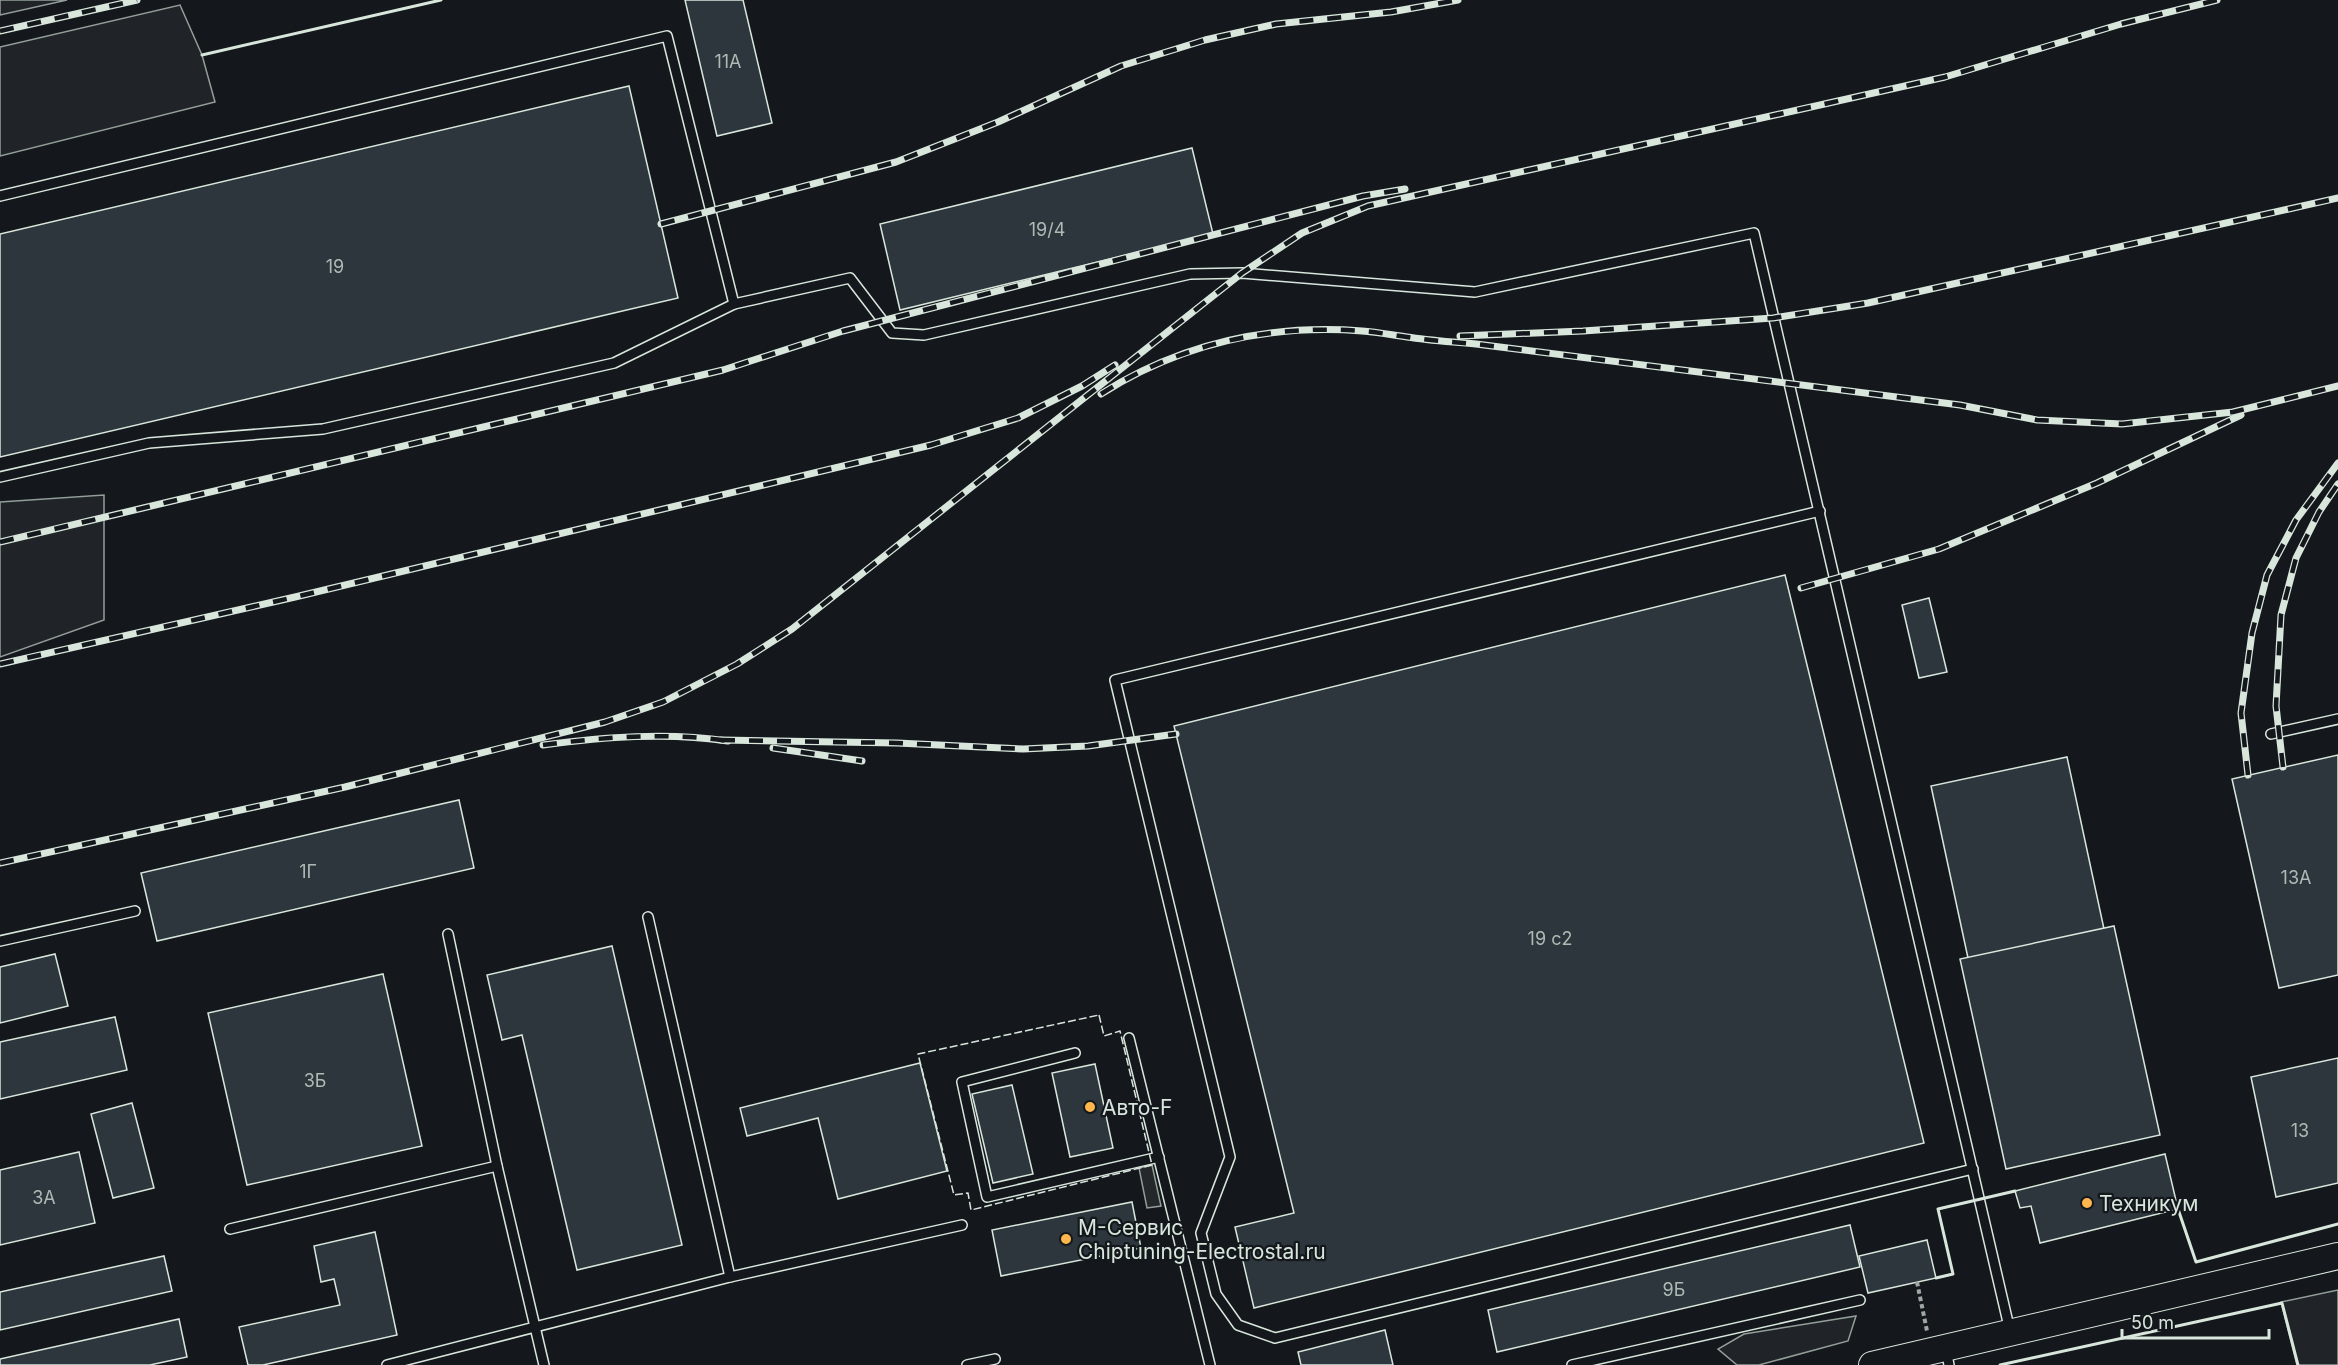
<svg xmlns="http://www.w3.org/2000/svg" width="2338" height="1365" viewBox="0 0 2338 1365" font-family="Inter,sans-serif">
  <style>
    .green { fill: #202428; stroke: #939e99; stroke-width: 1.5 }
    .parking { fill: #24282b; stroke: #939e99; stroke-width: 1.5 }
    .building { fill: #2c363c; stroke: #d8e6dc; stroke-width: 1.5 }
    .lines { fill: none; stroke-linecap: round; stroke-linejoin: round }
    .service-casing { stroke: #d8e6dc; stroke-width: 12 }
    .secondary-casing { stroke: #d8e6dc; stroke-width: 28 }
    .path { stroke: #9da8a2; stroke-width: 4; stroke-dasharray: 4.5 3; stroke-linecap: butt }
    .service { stroke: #14181c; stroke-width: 9 }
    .secondary { stroke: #14181c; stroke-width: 26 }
    .rail-casing { stroke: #d8e6dc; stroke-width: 7 }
    .rail { stroke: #14181c; stroke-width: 4.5; stroke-dasharray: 14; stroke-linecap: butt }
    .fence { stroke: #d8e6dc; stroke-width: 1.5; stroke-dasharray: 8 3; stroke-linecap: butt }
    .wall { stroke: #d8e6dc; stroke-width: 3 }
    .poi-dot { fill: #ffb74d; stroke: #14181c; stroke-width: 2 }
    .labels { text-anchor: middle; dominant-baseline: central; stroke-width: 4.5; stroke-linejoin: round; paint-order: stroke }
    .number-label { font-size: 18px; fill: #adbab4 }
    .poi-label { font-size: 21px; fill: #d8e6dc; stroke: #14181c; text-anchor: start }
  </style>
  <rect width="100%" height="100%" fill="#14181c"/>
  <g class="green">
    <path d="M0,0h67l-67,15z"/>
    <path d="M180,5l22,50 13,47 -215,54v-109z"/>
    <path d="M104,495v125l-104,37v-155z"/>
    <path d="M2338,1290v75h-41l-16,-63z"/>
    <path d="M1856,1316l-8,25 -89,24h-22l-19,-16 26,-15z"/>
  </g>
  <path class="parking" d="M1152,1165l9,41 -14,2 -8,-40z"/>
  <g class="building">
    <path d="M685,0h58l29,123 -55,13z"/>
    <path d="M629,86l49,212 -678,159v-223z"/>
    <path d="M1192,148l21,86 -313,76 -20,-86z"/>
    <path d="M1785,575l139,568 -670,165 -19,-81 59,-14 -120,-487z"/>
    <path d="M1929,598l18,74 -28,6 -17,-73z"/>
    <path d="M2338,755v220l-59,13 -47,-209z"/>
    <path d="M2067,757l37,172 -136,29 -37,-172z"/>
    <path d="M459,800l15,68 -317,73 -16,-68z"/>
    <path d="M2114,926l46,209 -154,34 -46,-210z"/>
    <path d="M612,946l70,299 -105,25 -55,-235 -20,5 -15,-65z"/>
    <path d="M55,954l13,52 -68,17v-56z"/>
    <path d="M383,974l39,172 -175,39 -39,-172z"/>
    <path d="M115,1017l12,53 -127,29v-57z"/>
    <path d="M2338,1058v125l-62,14 -25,-120z"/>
    <path d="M920,1063l27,108 -109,28 -20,-81 -71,18 -7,-28z"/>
    <path d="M1095,1064l18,84 -43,9 -18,-84z"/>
    <path d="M1012,1085l21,89 -40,9 -21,-89z"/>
    <path d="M132,1103l22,85 -41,10 -22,-84z"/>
    <path d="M79,1152l16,71 -95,22v-75z"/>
    <path d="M2165,1154l13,55 -138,34 -9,-37 -11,2 -5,-17z"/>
    <path d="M1132,1202l9,46 -140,28 -9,-46z"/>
    <path d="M1850,1225l10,42 -363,85 -9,-42z"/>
    <path d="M375,1232l22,103 -134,30h-15l-9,-38 101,-22 -6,-26 -13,3 -7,-36z"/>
    <path d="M1927,1240l9,38 -68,15 -9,-37z"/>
    <path d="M164,1256l8,35 -172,39v-38z"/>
    <path d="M179,1319l8,38 -37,8h-150v-6z"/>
    <path d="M1385,1330l8,35h-92l-3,-13z"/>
  </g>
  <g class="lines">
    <defs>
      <g id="service">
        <path d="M0,196l667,-160 67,268 116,-26 42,55 32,2 266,-61 52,-1 233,19 279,-59 256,1098"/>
        <path d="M0,477l149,-34 174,-14 291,-66 120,-59"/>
        <path d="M1820,511l-705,169 115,477 -29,76 15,61 22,31 37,13 698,-169"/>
        <path d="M2271,734l67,-15"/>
        <path d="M648,917l82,360"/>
        <path d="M448,934l49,232 47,199"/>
        <path d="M0,941l135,-30"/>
        <path d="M1129,1038l81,327"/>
        <path d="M1075,1053l-113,29 25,115 172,-40"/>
        <path d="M230,1229l267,-63"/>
        <path d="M1946,1349l3,16"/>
        <path d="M387,1365l343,-88 232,-52"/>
        <path d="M967,1365l28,-6"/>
        <path d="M1572,1365l288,-65"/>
      </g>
      <path id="secondary" d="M1872,1365l466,-109"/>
    </defs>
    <use href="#service" class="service-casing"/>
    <use href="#secondary" class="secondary-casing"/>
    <path class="path" d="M1917,1282l10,49"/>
    <use href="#service" class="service"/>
    <use href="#secondary" class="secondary"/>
    <defs>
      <g id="rail">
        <path d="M0,31l137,-31"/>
        <path d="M661,224l235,-62 102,-40 123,-56 84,-26 71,-16 115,-12 67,-12"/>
        <path d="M1460,336l123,-5 190,-13 95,-15 470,-105"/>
        <path d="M1101,394c79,-50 168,-70 261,-63 15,1 30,4 45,6 25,4 51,5 77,8l476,60 77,15 85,4 111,-12 105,-26"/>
        <path d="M0,542l723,-172 120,-39 520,-135 42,-7"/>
        <path d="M1801,588l138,-39 158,-66 144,-68"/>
        <path d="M0,664l295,-67 636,-152 87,-27 64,-32 33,-21"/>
        <path d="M721,740l176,3 126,6 65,-3 88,-12"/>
        <path d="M543,745c61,-8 124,-13 185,-4"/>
        <path d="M773,748l89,13"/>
        <path d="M2283,767l-7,-61 5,-91 15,-57 23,-46 19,-28"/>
        <path d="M2248,775l-7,-62 11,-80 15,-58 29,-55 42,-57"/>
        <path d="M0,863l345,-76 260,-65 58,-20 74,-38 55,-35 450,-356 60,-40 66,-27 577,-129 176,-53 96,-24"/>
      </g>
    </defs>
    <use href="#rail" class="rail-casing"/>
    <use href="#rail" class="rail"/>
    <path class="fence" d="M1099,1015l5,21 16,-5 32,134 -181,45 -3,-17 -14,2 -36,-141z"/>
    <g class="wall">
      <path d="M202,55l239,-55"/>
      <path d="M2178,1209l18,53 142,-38"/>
      <path d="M1936,1278l17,-4 -15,-65 77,-18"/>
      <path d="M2000,1365l282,-62 16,62"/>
    </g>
  </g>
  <g class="poi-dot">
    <circle cx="1090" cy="1107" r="6"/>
    <circle cx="2087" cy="1203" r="6"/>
    <circle cx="1066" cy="1239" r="6"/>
  </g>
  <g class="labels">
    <g class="number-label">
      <text x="728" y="61">11А</text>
      <text x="1047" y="229">19/4</text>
      <text x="335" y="266">19</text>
      <text x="308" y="871">1Г</text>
      <text x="2296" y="877">13А</text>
      <text x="1550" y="938">19 с2</text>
      <text x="315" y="1080">3Б</text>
      <text x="2300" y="1130">13</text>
      <text x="44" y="1197">3А</text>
      <text x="1674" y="1289">9Б</text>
    </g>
    <g class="poi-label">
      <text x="1102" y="1107">Авто-F</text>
      <text x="2099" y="1203">Техникум</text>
      <text x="1078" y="1227">M-Сервис<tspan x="1078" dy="24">Chiptuning-Electrostal.ru</tspan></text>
    </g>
  </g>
  <path d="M2122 1329v9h147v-9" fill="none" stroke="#d8e6dc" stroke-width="3"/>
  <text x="2131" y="1329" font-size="18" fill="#d8e6dc" stroke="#14181c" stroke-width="4.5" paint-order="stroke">50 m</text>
</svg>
